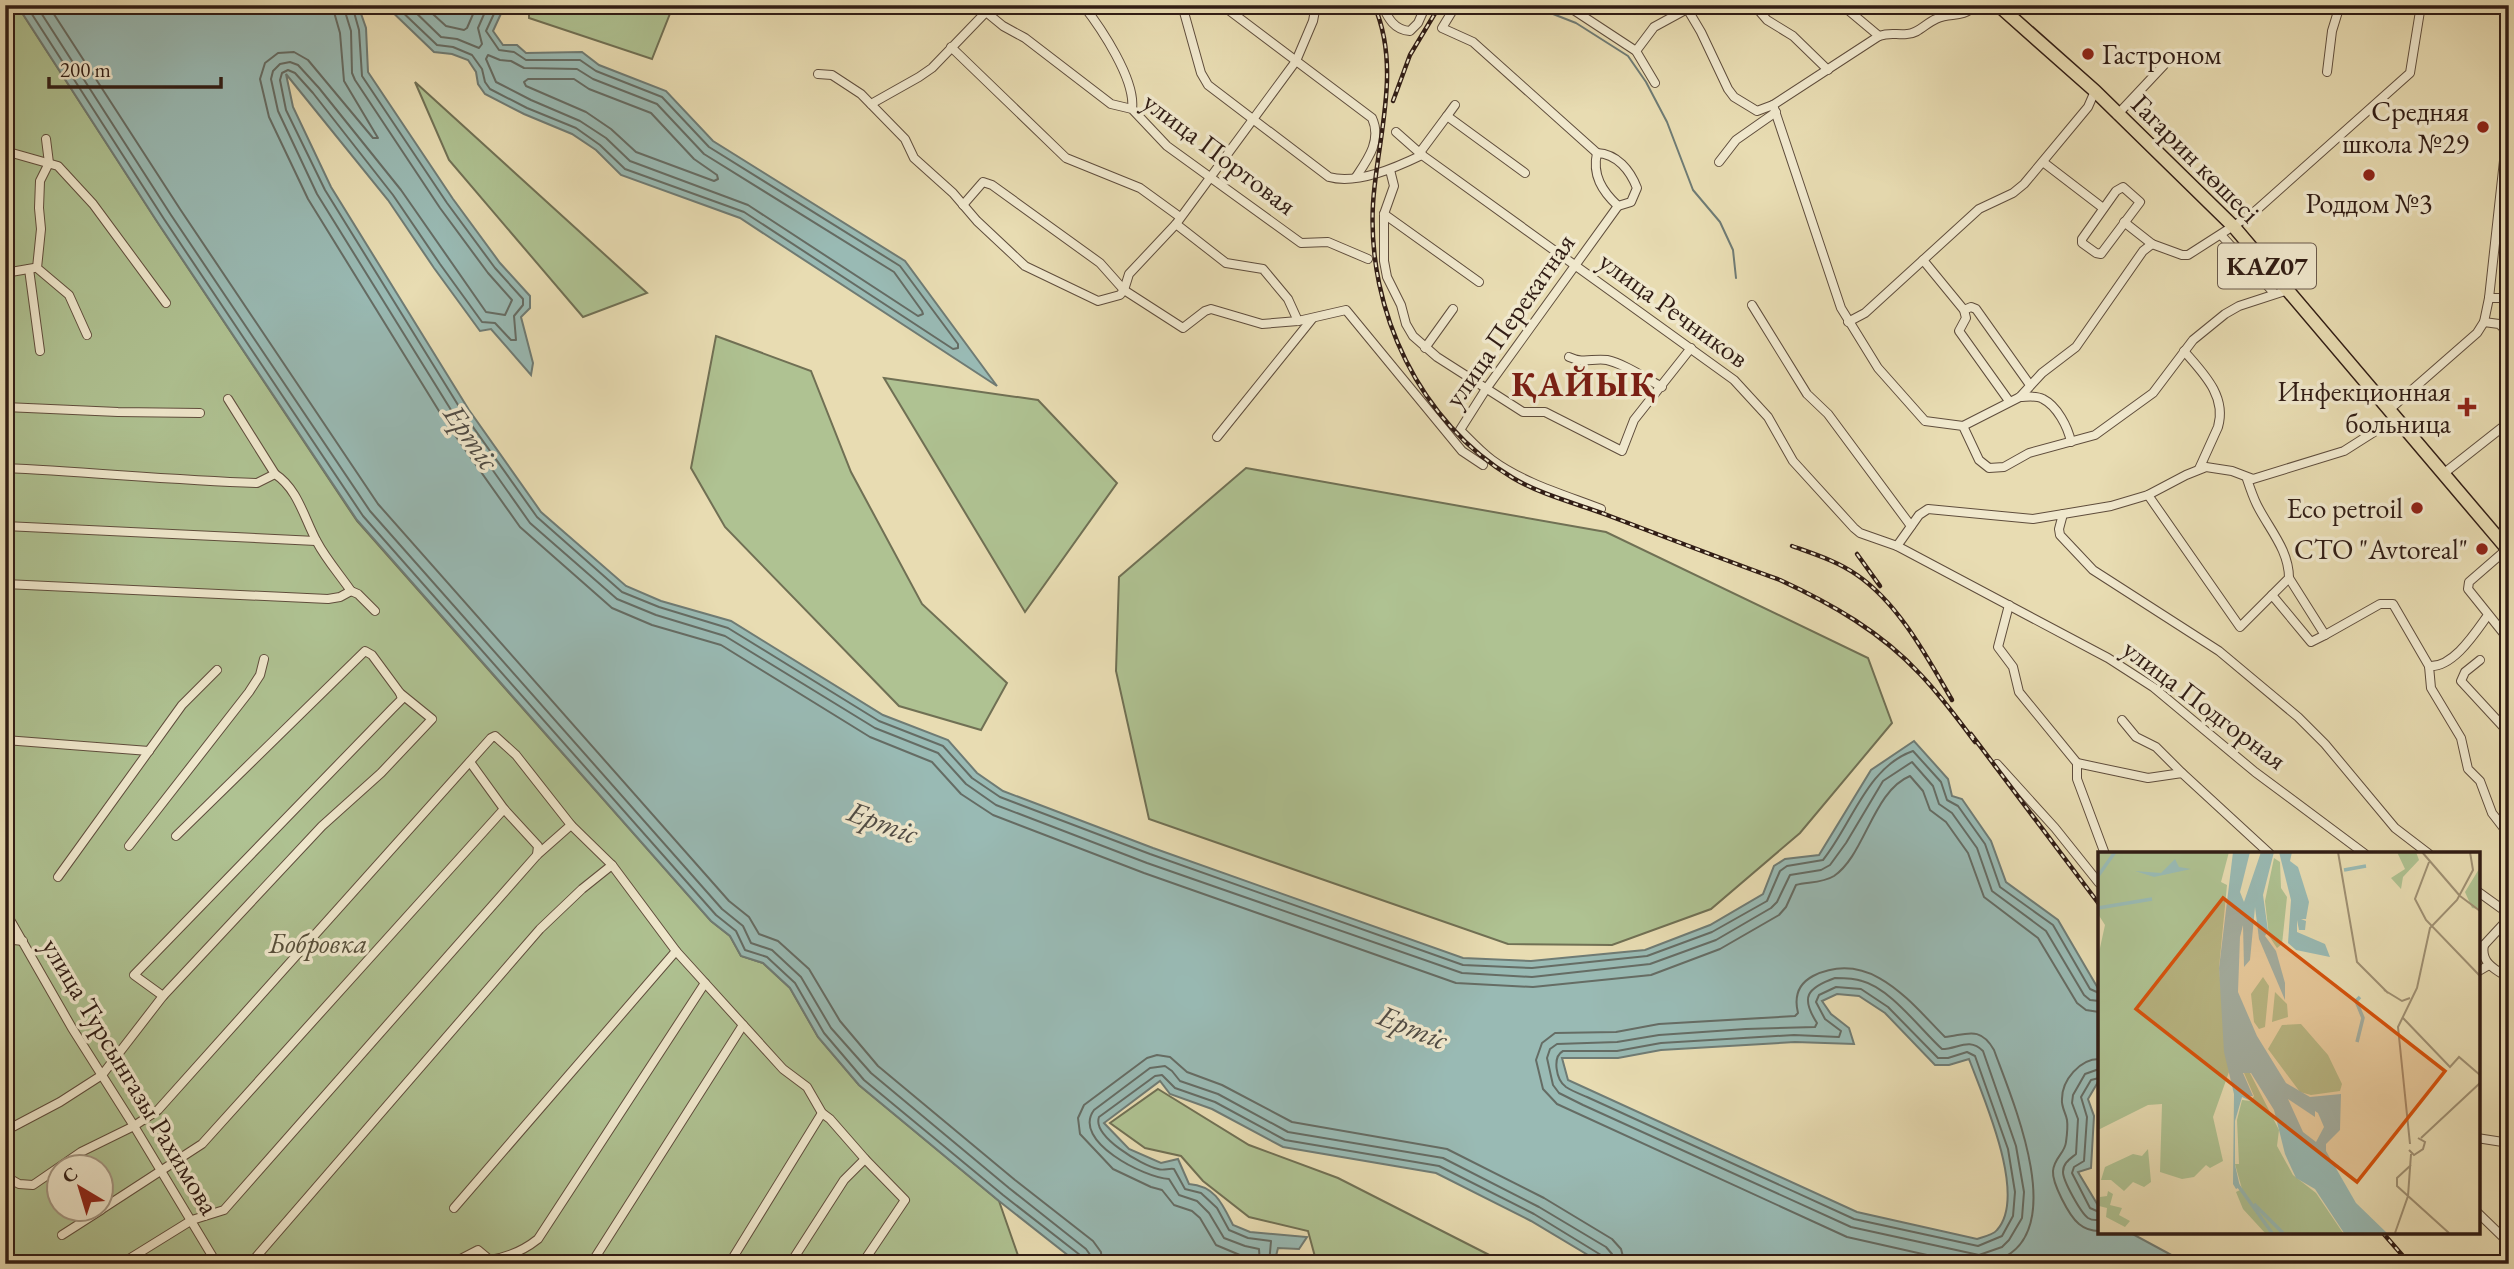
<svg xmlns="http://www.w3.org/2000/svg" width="2514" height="1269" viewBox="0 0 2514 1269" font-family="'EB Garamond',serif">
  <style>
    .green { fill: #afc292; stroke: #707054; stroke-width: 2; fill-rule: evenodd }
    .water { fill: #99bab4; stroke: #6f7b74; stroke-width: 2; fill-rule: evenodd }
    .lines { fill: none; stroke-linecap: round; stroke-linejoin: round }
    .shore { stroke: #656c64; stroke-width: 2 }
    .stream { stroke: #6f7b74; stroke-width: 2 }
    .minor-casing { stroke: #5f4d3c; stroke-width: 10 }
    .highway-casing { stroke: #311d15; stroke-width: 15 }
    .minor { stroke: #f0e8cd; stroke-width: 8 }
    .highway { stroke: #e8dcb2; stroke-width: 12 }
    .rail-casing { stroke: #311d15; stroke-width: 4.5 }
    .rail { stroke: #f0e8cd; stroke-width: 2; stroke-dasharray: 5; stroke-linecap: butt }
    .poi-dot { fill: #8f2418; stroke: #f0e8cd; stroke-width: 2.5 }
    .labels { text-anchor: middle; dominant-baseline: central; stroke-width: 7; stroke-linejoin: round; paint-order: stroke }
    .shield { fill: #f0e8cd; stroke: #6a5a4c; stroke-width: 2 }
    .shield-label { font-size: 26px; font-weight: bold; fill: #311d15 }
    .poi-label { font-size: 28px; fill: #311d15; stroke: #f0e8cd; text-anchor: end }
    .street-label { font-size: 28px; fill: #311d15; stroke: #f0e8cd }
    .park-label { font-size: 28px; font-style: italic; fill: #574f3a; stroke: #f0e8cd }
    .water-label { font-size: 30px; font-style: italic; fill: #504c45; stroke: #f0e8cd }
    .district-label { font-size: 35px; font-weight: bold; letter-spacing: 2px; fill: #7a1f14; stroke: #f0e8cd }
    .inset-river { fill: none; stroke: #99bab4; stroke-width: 3.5 }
    .inset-road { fill: none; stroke: #9f9073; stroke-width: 2 }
    .view { fill: #d6530d; fill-opacity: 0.15; stroke: #d6530d; stroke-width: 3.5 }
    .inset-edge { fill: none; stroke: #311d15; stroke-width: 3.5 }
  </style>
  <rect width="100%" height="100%" fill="#e8dcb2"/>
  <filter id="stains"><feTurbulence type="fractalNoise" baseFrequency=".00286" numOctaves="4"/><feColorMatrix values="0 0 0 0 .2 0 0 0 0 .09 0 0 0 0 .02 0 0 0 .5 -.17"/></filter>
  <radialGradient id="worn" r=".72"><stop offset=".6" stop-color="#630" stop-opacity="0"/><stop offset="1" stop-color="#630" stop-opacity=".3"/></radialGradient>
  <g class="green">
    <path d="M5,5h12l141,218 199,298 354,400 19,15 11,20 22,7 27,25 28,49 41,48 140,116 22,63h-1016zM60,1168h42v42h-42z"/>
    <path d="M529,5h143l1,1 -21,53 -123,-41z"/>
    <path d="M415,82l232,211 -64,24 -134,-157z"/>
    <path d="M716,336l95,35 40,101 71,132 85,79 -26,47 -82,-24 -174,-179 -34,-59z"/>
    <path d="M884,378l154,22 79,83 -92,129z"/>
    <path d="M1246,468l360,64 262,126 24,65 -92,110 -89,76 -99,36 -104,-1 -359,-125 -33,-148 3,-94z"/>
    <path d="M1158,1089l91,56 89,33 169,86h-190l-9,-33 -59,-14 -46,-36 -22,-25 -36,-8 -35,-25z"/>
  </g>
  <g class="water">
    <path d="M17,5h341l8,23 2,44 85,127 47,64 30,33v12l-9,9 12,46 -2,12 -40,-46 -11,2 -46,-63 -46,-68 -102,-126 7,33 38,80 138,223 72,102 85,74 35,15 70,20 152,94 65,25 29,33 26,18 150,57 310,110 68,3 114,-11 65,-25 53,-31 11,-28 11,-7 34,-4 52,-85 43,-29 34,38 4,17 10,3 29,42 15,41 52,38 41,70 -1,92 -10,17 6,17 -3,52 -13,4 21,35v25h30l59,32h-585l-72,-43 -95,-48 -153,-26 -71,-38 -42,-15 -10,-13 -56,42 25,26 32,14 17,-4 11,25c26,2 33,19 44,41l17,7 57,5 -8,12 -21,-1 -3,12 13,4h-209l-80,-63 -140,-116 -41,-48 -28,-49 -27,-25 -22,-7 -11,-20 -19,-15 -354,-401 -199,-297zM1837,994l22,2 26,17 50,52h14l20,-6c14,38 59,137 28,171 -4,5 -14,7 -20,9l-120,-27 -289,-132 -6,-22h56l43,-8 134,-8 59,2 -5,-16 -18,-14 -9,-13z"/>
    <path d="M385,5h120l-12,26 10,14h14l9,8 56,-1 17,13 67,26 47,50 192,120 92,125 -257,-168 -119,-43 -25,-25 -24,-16 -48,-20 -39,-20 -7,-10 -2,-12 -8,-12 -16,-6 -18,-2z"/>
  </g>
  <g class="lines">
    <g class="shore">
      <path d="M26,5l138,214 199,297 353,399 20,16 9,19 22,7 28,26 29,50 40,47 139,115 77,60 3,9"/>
      <path d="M36,5l135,210 199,296 352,398 21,17 8,17 21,7 29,27 30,51 40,45 138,115 77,61 5,7 1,8"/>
      <path d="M48,5l132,204 198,295 351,397 20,16 10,17 19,7 31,28 31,52 38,45 137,114 78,61 8,11 1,12"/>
      <path d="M332,5l8,28 4,48 34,57h-5l-65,-78 -14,-8 -16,1 -13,10 -5,16 9,38 39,82 139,225 73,103 92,81 40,17 69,20 149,92 62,25 29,32 32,21 151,58 312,110 77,4 118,-12 69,-26 59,-34 7,-8 10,-22c12,-3 27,-2 38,-9 31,-21 39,-85 76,-100l13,15 7,19 16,12 22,31 16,44 54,41 39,65 9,7 13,2"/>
      <path d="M343,5l8,26 1,42 3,7 85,128 48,65 24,27 -7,15 -19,-3 -85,-122 -82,-102 -21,-23 -8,-3 -10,2 -7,7 -2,8 7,32 39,83 139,224 74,105 87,76 39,16 69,21 150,92 63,25 28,31 30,21 151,58 315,110 70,4 118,-13 66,-24 55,-32 6,-6 13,-27 31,-5 9,-5 16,-22 37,-62 29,-19 21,24 6,18 13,9 25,35 15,43 54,40 38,64 6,5 9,1"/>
      <path d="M352,5l7,25 3,46 85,127 48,65 28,31v6l-9,11 2,24h-5l-16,-17 -13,-1 -42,-58 -47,-69 -80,-102 -18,-20 -7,-3 -6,3 -2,7 6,30 39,80 138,223 74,104 85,75 37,15 69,21 151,93 64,25 29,32 28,19 150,57 313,111 69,3 115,-12 65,-24 55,-31 13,-30 7,-5 36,-6c29,-36 44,-93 90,-109l28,31 6,18 11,6 27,38 15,43 53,38 37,64 9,4"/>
      <path d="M395,5l42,40 16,2 19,8 10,14 3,13 5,7 37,19 49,20 24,17 25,24 119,43 209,137 5,-1v-4l-58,-78 -191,-119 -47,-50 -66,-26 -16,-11h-54l-12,-8 -15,-2 -13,-19 12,-26"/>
      <path d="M408,5l33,32 16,2 22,9 3,-4 -4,-16 10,-23"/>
      <path d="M423,5l23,21 18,4 3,-2 10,-23"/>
      <path d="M488,55l12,5 11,1 13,7 53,1 16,10 64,25 47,50 190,118 28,39 1,3 -5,2 -170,-111 -118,-44 -24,-23 -26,-17 -49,-21 -35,-18 -10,-23z"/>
      <path d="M528,79h46l15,10 62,24 43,46 23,16 1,4 -4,2 -78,-29 -25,-23 -25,-17 -60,-26 -2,-4z"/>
      <path d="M1835,978c8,0 19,0 27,3 28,7 59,49 80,68 16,0 27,-12 41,2l33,95 8,46 -2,26 -13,22 -7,7 -23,8 -128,-28 -268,-122 -24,-12 -6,-8 -6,-27 3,-9 7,-5 60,-2 42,-7 87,-6 69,-2 2,-4c-17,-26 -10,-35 18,-45z"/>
      <path d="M1836,987l25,2 27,18 50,51h10l19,-6 8,4 33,93 7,43 -2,24 -11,20 -24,10 -124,-27 -267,-122c-7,-3 -15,-6 -21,-10 -10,-7 -14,-30 -3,-36h54l44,-8 133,-8 45,2 2,-6 -16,-12 -9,-17 3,-7z"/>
      <path d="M2099,1059c-19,0 -37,21 -37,40 -1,8 4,14 5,21 1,7 0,15 -1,22 -1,11 -12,16 -13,29 -1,12 16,45 26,53 6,5 13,7 20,7"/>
      <path d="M2099,1069l-14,5 -12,21 -1,8 6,16 -2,35c-6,5 -13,9 -13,18 0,9 18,41 25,46 5,3 6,2 11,2"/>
      <path d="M2099,1078l-8,2 -10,17 6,20 -3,44 -10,6 -2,6 18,35 9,4"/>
      <path d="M1249,1264l-2,-6 -31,-13 -16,-27 -8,-7 -18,-6 -12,-15 -11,-3 -38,-18 -33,-35 -2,-16 6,-13 63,-47 10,-3 13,2 17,15 35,13 70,37 155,27 97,49 68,41 9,10 4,15"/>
      <path d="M1260,1264l-1,-15 -14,-3 -21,-8 -15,-25 -12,-12 -18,-6 -10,-16c-24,-1 -98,-38 -75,-69l56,-42 15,-2 7,5 8,10 38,13 70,38 155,26 96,49 67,40 6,7 2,10"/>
      <path d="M1269,1264l2,-23 -23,-3 -19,-8 -12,-22 -16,-15 -16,-4 -11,-20c-5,-1 -11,2 -16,0 -17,-4 -66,-33 -59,-52l56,-41 7,-1 13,13 40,14 70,38 154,26 95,48 67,41 4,9"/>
      <path d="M1967,1264l-120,-27 -290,-133 -14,-15 -7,-29 6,-17 13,-10 61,-1 43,-8 136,-8 3,-3c-4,-16 0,-29 15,-37 57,-28 97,26 132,61 21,-2 35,-12 49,13 17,47 69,165 17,203 -7,5 -17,8 -25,11"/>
    </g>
    <path class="stream" d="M1530,5l46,18 52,33 18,26 21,40 26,68 27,32 13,28 3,28"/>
    <defs>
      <g id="minor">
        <path d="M1083,5c18,23 53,75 49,104"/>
        <path d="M1182,5l19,68 7,12 121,92c28,8 68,-10 93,-22l312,225 34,37 25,44 61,67 6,5 37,13 211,112 45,29 102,85 110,82"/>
        <path d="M1222,5l150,113c10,22 -4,41 -16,59"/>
        <path d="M1382,5c6,13 12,25 28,26l8,-8 8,-18"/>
        <path d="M1456,5l-14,23 31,14 124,111"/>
        <path d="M1566,5l70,46 19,32"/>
        <path d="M1685,5l16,27 27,57 6,8 23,14 16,-6 68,203 37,60 47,53 38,5 16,34 10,8 15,-1 25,-14 66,-18 58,-42 40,-53 32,-26 14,-8 49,-16"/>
        <path d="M1754,5l13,15 26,16 35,34"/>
        <path d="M1842,5l37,31"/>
        <path d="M986,12l17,14 22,12 86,66 21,5 35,37 134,97 27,-1 40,17"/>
        <path d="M951,47l115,111 74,30 40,29"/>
        <path d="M1636,51l18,-24 33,-18"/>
        <path d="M2327,72l5,-41 8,-26"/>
        <path d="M818,74l14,1 29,19 44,45 9,19 39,35 24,28 48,45 73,35 22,-6 4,-5 59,38 22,-17 6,-2 51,15 36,-3 48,-11 116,141 21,14"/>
        <path d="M871,104l48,-27 13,-9 54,-56 2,-7"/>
        <path d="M1773,105l106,-69c11,-4 17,-1 28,-2 11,0 19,-11 29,-15 16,-8 23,1 41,-14"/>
        <path d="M2117,115l47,-50"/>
        <path d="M1447,116l8,-11"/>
        <path d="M1396,132l26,23 -1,-4 26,-35 78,57"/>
        <path d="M46,139l3,24 -9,18 -1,27 2,21 -4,39 32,27 18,40"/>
        <path d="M5,151l53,15 35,38 73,99"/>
        <path d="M1597,153c20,1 33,17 40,35l-6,14 -13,4c-16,-15 -26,-31 -21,-53z"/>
        <path d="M1719,162l17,-22 40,-28"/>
        <path d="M2043,162l60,46"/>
        <path d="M1390,170l4,16 -10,28v47l3,16 14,28 5,19 7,12 24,21 86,55h22l77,39 12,-31 57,-72"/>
        <path d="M2123,187l17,15 -39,52 -5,-1 -14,-10v-4l34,-48z"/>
        <path d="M963,205l20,-23 9,3 108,78 24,27"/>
        <path d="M1384,214l95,68"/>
        <path d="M2124,222l28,22"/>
        <path d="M1176,224l50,39 37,6 25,30 10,22"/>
        <path d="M2221,235l53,58"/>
        <path d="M1923,260l41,50 2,8 -7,13 50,70"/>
        <path d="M29,269l11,82"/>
        <path d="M5,273l29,-5"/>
        <path d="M1124,290l5,-16 47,-50 120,-163 17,-40 3,-16"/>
        <path d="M2489,298h20"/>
        <path d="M1752,305l55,89 21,20 83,112"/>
        <path d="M1964,310l7,-3 5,2 54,76"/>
        <path d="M1848,322l17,-9 114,-104 34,-16 11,-9 64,-77 7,-16"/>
        <path d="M2484,322l15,2 10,9"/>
        <path d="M1425,348l28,-39"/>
        <path d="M2184,351c19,22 43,45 34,76l-19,42"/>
        <path d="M1569,357c15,7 23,1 38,3 18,4 38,18 55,27"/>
        <path d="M2020,397c7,0 16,-2 23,2 14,7 25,28 28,43"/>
        <path d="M228,399l47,75"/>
        <path d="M5,407l113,5 82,1"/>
        <path d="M2389,410l88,-77 7,-11 5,-24 20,-183"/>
        <path d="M1963,426l57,-29 22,-24 34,-26 67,-96 9,-7 30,11h6l64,-41 158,-141 11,-68"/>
        <path d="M1217,437l95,-118"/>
        <path d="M5,468c84,4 168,12 252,15l18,-9c23,15 29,44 42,68 9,17 23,33 34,49l-11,6 -12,2 -323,-15"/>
        <path d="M2443,474l66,-52"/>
        <path d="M2247,479c3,9 6,18 10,26 12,24 32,45 32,73l-17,17"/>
        <path d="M2148,495l92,132 32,-32 39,47 14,-7"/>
        <path d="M1601,509c-36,-14 -78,-26 -109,-49 -12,-9 -22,-20 -32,-30l26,-41 132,-183"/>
        <path d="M2063,514l-4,15 1,6 33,35 126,81 79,66 27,27 70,84 34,26"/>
        <path d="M5,526l311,15"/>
        <path d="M1897,546l22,-31 9,-6 105,10 78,-13 37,-11 38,-20 20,-8 26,4 21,8 91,-28 52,-33"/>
        <path d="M2507,549l-38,33 -1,7 41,51"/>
        <path d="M2289,578l36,57 55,-31h13l36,62 2,22 30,50 7,31 12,12 12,32 17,22"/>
        <path d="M351,591l7,3 17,17"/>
        <path d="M2009,605l-11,42 15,20 6,25 58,71v16l28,75"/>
        <path d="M2480,660l-15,12 -4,9 48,52"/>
        <path d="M2429,666c24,2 46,-33 59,-51"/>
        <path d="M2122,720l14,17 20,10 26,26"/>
        <path d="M5,740l144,11"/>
        <path d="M470,762l34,47 34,37 -1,9"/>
        <path d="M2077,763l71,15 34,-5 88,81"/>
        <path d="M1997,764l58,64 44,55"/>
        <path d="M129,846l120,-154 11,-17 4,-16"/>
        <path d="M58,877l124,-172 35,-35"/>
        <path d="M2477,891l32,23"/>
        <path d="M5,911l67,117 62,98 83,138"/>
        <path d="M5,939l18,2"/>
        <path d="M2484,945c-4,18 12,25 25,33"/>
        <path d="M2484,945l25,-27"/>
        <path d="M676,951l107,118 24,18 15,26 8,6 35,40 40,41 -43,64"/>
        <path d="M2477,972l12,-7"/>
        <path d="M163,996l-29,-21 258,-266 10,-10 -2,-6"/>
        <path d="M5,1131l55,-29 42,-27 61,-79 159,-170 59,-53 51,-54 -32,-26 -28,-38 -7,-4 -189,185"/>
        <path d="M2477,1138l32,5"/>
        <path d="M5,1176l14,8 14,1 48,-33 53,-26 24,-16 333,-372 4,-2 21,19 55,70 41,40 64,86 -222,257"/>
        <path d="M102,1209l100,-65 302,-335"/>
        <path d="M2477,1212l32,31"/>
        <path d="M62,1235l39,-25"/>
        <path d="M121,1264l71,-44 32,-10 313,-355 34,-30"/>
        <path d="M250,1264l290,-335 42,-40 30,-24"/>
        <path d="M451,1264l27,-14 12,10c19,-3 33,-9 48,-21l167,-256"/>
        <path d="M591,1264l152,-239"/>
        <path d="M729,1264l93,-151"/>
        <path d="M790,1264l54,-84 21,-21"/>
      </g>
      <path id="highway" d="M1998,5l97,86 139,136 275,324"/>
    </defs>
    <use href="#minor" class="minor-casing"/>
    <use href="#highway" class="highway-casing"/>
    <use href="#minor" class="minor"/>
    <use href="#highway" class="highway"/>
    <defs>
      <g id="rail">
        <path d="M1374,5c28,64 3,133 -1,199 -6,107 47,219 140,274 29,17 62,25 94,37 58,22 115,44 173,65 52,24 101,52 140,94 20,21 38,45 55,68"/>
        <path d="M1393,101l17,-46 30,-50"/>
        <path d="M1792,546c22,8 45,15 65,29 42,29 70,82 95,125"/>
        <path d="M1857,554l23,32"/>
        <path d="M1971,734l128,170"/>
        <path d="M2382,1232l28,32"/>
      </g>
    </defs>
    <use href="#rail" class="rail-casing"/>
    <use href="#rail" class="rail"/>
  </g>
  <g class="poi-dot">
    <circle cx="2088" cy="54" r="7"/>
    <circle cx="2483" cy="127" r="7"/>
    <circle cx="2369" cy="175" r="7"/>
    <path d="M2463.5 396.5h7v7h7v7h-7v7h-7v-7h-7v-7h7z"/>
    <circle cx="2417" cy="508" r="7"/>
    <circle cx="2482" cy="549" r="7"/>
  </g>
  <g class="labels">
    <rect class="shield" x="2218" y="243.5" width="98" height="45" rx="5"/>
    <g class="shield-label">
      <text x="2267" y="266">KAZ07</text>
    </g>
    <g class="poi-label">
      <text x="2102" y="54" text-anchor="start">Гастроном</text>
      <text x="2469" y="111">Средняя<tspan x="2469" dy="32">школа №29</tspan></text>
      <text x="2369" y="203" text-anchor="middle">Роддом №3</text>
      <text x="2451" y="391">Инфекционная<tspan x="2451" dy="32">больница</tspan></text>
      <text x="2403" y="508">Eco petroil</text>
      <text x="2468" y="549">СТО "Avtoreal"</text>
    </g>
    <g class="street-label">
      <text transform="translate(1220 153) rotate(37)">улица Портовая</text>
      <text transform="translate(2196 158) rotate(45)">Гагарин көшесі</text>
      <text transform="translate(1674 309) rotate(36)">улица Речников</text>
      <text transform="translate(1509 320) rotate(-55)">улица Перекатная</text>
      <text transform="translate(2205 704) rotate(37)">улица Подгорная</text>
      <text transform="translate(131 1076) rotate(59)">улица Турсынгазы Рахимова</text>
    </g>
    <g class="park-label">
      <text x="318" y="943">Бобровка</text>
    </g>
    <g class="water-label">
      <text transform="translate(472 437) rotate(55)">Ертіс</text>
      <text transform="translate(883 822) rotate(20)">Ертіс</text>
      <text transform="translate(1413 1027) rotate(22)">Ертіс</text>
    </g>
    <g class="district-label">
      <text x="1584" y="383">ҚАЙЫҚ</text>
    </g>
  </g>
  <g transform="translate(2098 852)">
    <rect width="382" height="382" fill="#e8dcb2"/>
    <path d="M0,0h131l-8,30 6,3 -8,83 10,104 -16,45 10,44 -13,7 -4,-3 -12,12 -12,2 -22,-7 2,-68 -14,1 -50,25v-173l7,-32 -7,-11zM299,0h19l3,8 -16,17 -2,12 -10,-11 14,-9zM176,6l6,4 1,26 6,9 -5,47 -5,4 -8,-12 -4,-35zM381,17v40l-7,-1 -7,-16zM165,125l6,9 -4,41 -6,2 -5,-7 -3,-28zM177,140l12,12 1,13 -16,5zM203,172l27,31 14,29 -2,7 -29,4 -11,-3 -32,-43 14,-24zM146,221h6l23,45 6,12 -2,16 16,29 23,18 27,40h-78l-22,-24 -7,-17 6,-3 -7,-25h4l-2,-44 5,-20 9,1 3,-5zM50,297l3,33 -7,5 -11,-5 -9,9 -13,-11h-10l4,-13 28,-13 9,2zM10,339l5,3 -3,11 12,3 -3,7 11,6 -5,6 -19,-10 1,-9 -8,-2 1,-9 7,-1z" fill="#afc292"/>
    <path d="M135,0h17l-10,40 4,10 17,-50h13l-11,43 5,36 -3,5 11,15 9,32v17l-26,-61 -4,-32 -5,53 -6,7 -1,-42 -3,12 -2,55 19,44 29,47 24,14 31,-3 -1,36 -14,14v7l30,52 31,30h-43l-29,-44 -19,-11 -11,-24 -11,-44 -23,-37h-8l10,23h-4l2,5 -9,-4 -7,24v44l5,22 -4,2 -3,-5 1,-90 -10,-42 -5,-84zM190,247l27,18v-6l3,2 6,14 -8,15 -13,-10zM181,0h13l-2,9 8,6 11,35 -3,17h-5l5,2 -1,9h-6l-2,-10v12l28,12 5,13 -34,-7 -8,-7 3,-43zM77,7l4,8 12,2 -37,8 -19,-6 26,2z" fill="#99bab4" fill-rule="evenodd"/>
    <path class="inset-river" d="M246,18l22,-4M0,24l17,-24M0,56l54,-9M259,190l6,-24 -7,-17 4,-4M139,332l35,49M156,352l29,29"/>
    <path class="inset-road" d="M240,0l19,110 31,31M324,0l38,44M331,10l-14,37 11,21 54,56M362,44l20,15M286,138l18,11 8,-3M305,166l47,49 9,-10 21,18M323,286l59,-55M312,292l-12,-117 19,-39 13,-60 27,-28 16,-30 -3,-18M311,298l5,5 9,-6 2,-7 -7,-4M313,313l-14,13v8l52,47M297,381l13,-37 3,-42"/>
    <path class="view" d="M125,46l222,173 -88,111 -221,-173z"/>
    <rect width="382" height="382" class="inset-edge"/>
  </g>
  <rect width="2514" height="1269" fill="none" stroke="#e8dcb2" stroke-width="28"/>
  <rect x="7" y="7" width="2500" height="1255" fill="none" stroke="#311d15" stroke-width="3.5"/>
  <rect x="14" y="14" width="2486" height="1241" fill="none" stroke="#311d15" stroke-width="2"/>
  <g transform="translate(80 1188) rotate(322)"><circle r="33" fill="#f0e8cd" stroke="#a49783" stroke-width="2"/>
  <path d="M0-5L12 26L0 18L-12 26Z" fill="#8f2418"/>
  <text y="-10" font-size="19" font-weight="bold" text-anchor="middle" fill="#311d15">С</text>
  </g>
  <path d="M49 77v10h172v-10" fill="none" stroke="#311d15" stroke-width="3.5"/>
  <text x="60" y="77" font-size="21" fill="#311d15" stroke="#f0e8cd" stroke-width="5" paint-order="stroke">200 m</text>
  <rect width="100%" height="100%" filter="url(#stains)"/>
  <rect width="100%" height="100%" fill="url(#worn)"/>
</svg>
